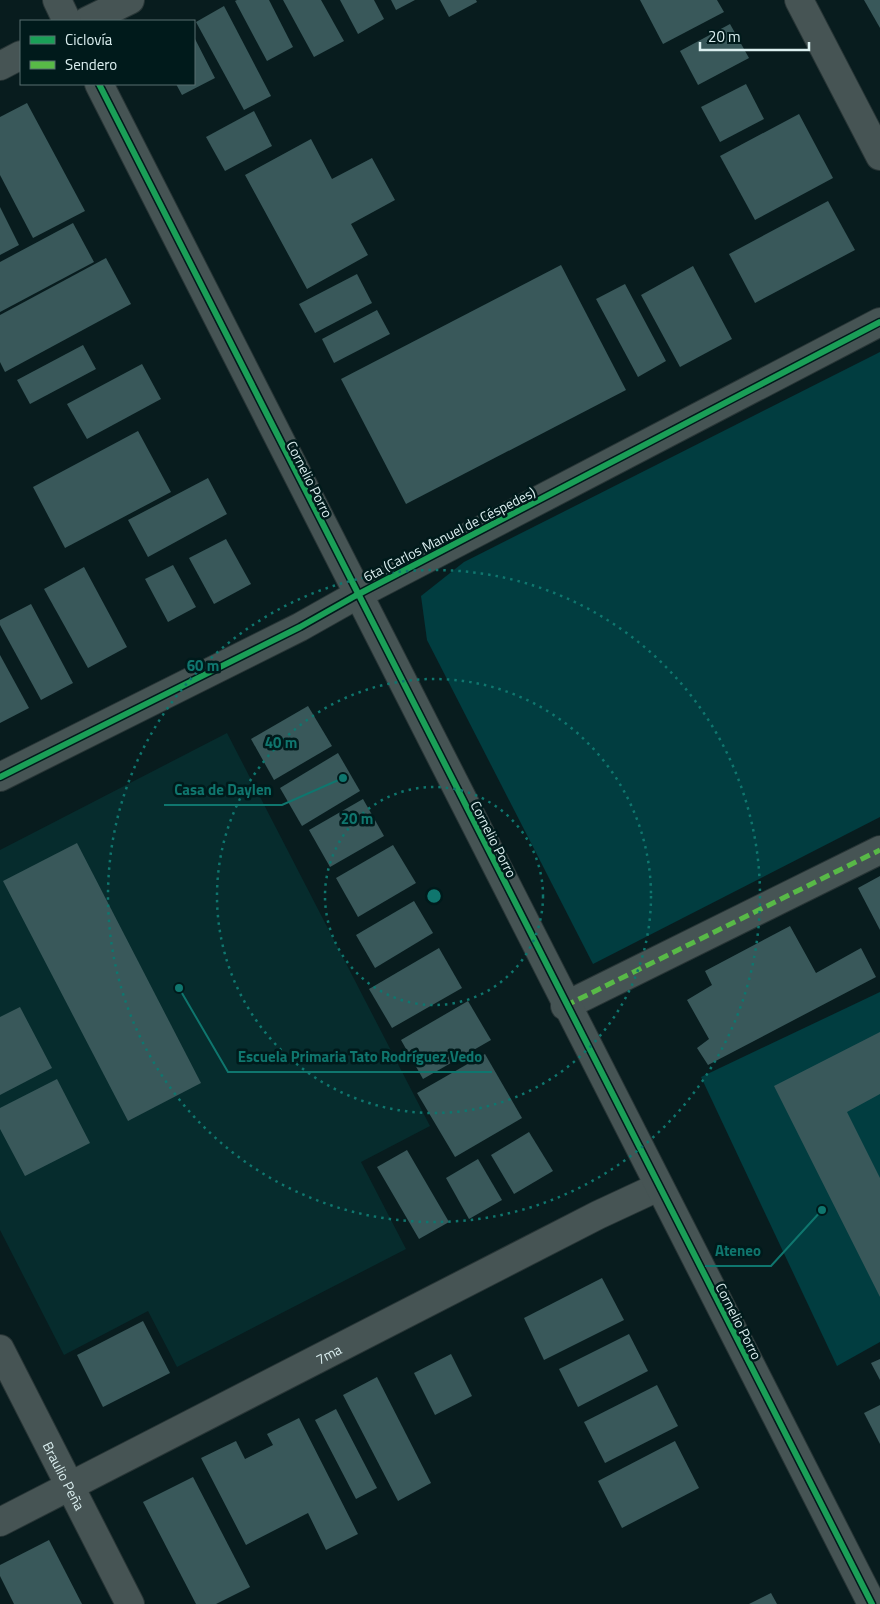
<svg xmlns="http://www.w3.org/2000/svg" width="880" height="1604" viewBox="0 0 880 1604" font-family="'Titillium Web',sans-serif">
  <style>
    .built { fill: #062c2d }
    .green { fill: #013d40 }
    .building { fill: #39585a }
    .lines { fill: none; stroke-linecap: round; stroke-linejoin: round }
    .minor-casing { stroke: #283536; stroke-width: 30 }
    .tertiary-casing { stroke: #283536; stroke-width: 30 }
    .minor { stroke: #465454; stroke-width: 28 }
    .tertiary { stroke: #465454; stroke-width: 28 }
    .quiet { stroke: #58b947; stroke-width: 5; stroke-dasharray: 10 5; stroke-linecap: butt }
    .cycleway-casing { stroke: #001a1b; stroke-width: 9 }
    .cycleway { stroke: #1a9f57; stroke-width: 6 }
    .ring { fill: none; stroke: #0f766e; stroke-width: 2.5; stroke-dasharray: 2.5 5 }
    .labels { text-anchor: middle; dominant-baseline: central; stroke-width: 5; stroke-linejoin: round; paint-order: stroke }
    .street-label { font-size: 14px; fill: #dbeff0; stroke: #001a1b }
    .centre { fill: #0f766e; stroke: #001a1b; stroke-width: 2.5 }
    .ring-label { font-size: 15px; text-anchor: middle; font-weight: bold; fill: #0f766e; stroke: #001a1b; stroke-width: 5; stroke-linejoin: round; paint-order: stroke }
    .leader { fill: none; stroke: #0f766e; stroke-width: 2 }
    .callout-dot { fill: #0f766e; stroke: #001a1b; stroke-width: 2 }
    .callout-label { font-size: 15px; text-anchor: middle; font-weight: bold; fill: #0f766e; stroke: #001a1b; stroke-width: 5; stroke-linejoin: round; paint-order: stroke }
  </style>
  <rect width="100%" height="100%" fill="#081c1e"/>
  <path class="built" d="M227,733l203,393 -69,36 45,87 -229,118 -29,-56 -84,44 -64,-125v-380z"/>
  <g class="green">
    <path d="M880,352v465l-287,147 -166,-324 -6,-44 43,-34z"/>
    <path d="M880,992v350l-43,24 -136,-289z"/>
  </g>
  <g class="building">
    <path d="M237,0h32l24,47 -26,14 -32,-60z"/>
    <path d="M283,0h38l23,41 -30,16z"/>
    <path d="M340,0h34l10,19 -26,15z"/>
    <path d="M391,0h24l-19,10z"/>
    <path d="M440,0h36l1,2 -28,15z"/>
    <path d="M640,0h77l7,12 -61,32z"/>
    <path d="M864,0h16v28z"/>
    <path d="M224,6l47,90 -27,14 -48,-88z"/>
    <path d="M730,24l19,34 -51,27 -18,-34z"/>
    <path d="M194,37l21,41 -33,17 -6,-11h18z"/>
    <path d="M746,84l18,35 -44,23 -19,-35z"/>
    <path d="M27,103l58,108 -52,27 -33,-63v-58z"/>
    <path d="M254,111l18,35 -47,25 -19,-34z"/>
    <path d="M799,114l34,64 -78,42 -35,-64z"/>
    <path d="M311,139l21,40 40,-21 23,42 -44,24 17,31 -61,34 -62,-114z"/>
    <path d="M828,201l27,49 -100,53 -26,-49z"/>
    <path d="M0,207l19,38 -19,10z"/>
    <path d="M73,223l21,39 -94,50v-50z"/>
    <path d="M106,258l25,46 -126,68 -5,-10v-47z"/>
    <path d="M561,265l65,125 -220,114 -65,-125z"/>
    <path d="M693,266l39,73 -52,28 -39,-72z"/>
    <path d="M357,274l15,29 -57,30 -16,-29z"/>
    <path d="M625,284l41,77 -28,16 -42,-78z"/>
    <path d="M377,310l13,24 -56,29 -12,-24z"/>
    <path d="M83,345l13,24 -66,35 -13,-24z"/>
    <path d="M142,364l19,35 -74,40 -20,-35z"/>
    <path d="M138,431l33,61 -106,56 -32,-61z"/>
    <path d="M208,478l19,36 -79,43 -20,-37z"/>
    <path d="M226,539l25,45 -37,20 -25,-46z"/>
    <path d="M173,565l23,42 -28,15 -23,-43z"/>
    <path d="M84,567l43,80 -39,21 -44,-79z"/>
    <path d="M31,604l42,79 -32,17 -41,-75v-5z"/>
    <path d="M0,655l29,53 -29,15z"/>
    <path d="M308,706l24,40 -58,34 -23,-41z"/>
    <path d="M338,753l22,38 -58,35 -22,-38z"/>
    <path d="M363,799l21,37 -54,31 -21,-37z"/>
    <path d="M77,843l124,240 -73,38 -125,-240z"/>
    <path d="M393,845l23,38 -58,34 -22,-39z"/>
    <path d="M880,876v54l-22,-42z"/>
    <path d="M414,901l19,32 -58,35 -19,-33z"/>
    <path d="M790,926l26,47 45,-25 15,29 -168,88 -11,-17 12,-9 -22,-39 25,-15 -7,-14z"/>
    <path d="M439,948l23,40 -70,40 -23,-39z"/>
    <path d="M468,1001l23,39 -68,39 -22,-39z"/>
    <path d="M20,1007l32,61 -52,27v-78z"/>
    <path d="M880,1032v62l-33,18 33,66v119l-106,-211z"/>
    <path d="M485,1054l37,64 -67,39 -38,-64z"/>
    <path d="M57,1079l33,64 -65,33 -25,-47v-21z"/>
    <path d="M529,1132l24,39 -39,23 -23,-39z"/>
    <path d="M407,1150l42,72 -30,17 -42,-72z"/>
    <path d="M478,1159l24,41 -33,19 -23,-41z"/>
    <path d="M602,1278l22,42 -80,40 -20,-42z"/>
    <path d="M143,1321l27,52 -67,34 -26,-52z"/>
    <path d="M629,1334l19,37 -70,36 -19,-38z"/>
    <path d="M451,1354l21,42 -37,19 -21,-42z"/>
    <path d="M880,1359v21l-9,-17z"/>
    <path d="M377,1377l54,106 -33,18 -55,-106z"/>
    <path d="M657,1385l21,41 -73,37 -21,-41z"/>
    <path d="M880,1405v39l-16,-31z"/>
    <path d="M336,1409l41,79 -21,11 -41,-79z"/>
    <path d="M299,1418l59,116 -32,16 -18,-37 -62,32 -45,-87 35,-17 9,18 28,-14 -6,-11z"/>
    <path d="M675,1441l24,47 -77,40 -24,-47z"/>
    <path d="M193,1477l57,110 -34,17h-20l-53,-102z"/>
    <path d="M49,1540l33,64h-68l-14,-28v-11z"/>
    <path d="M771,1593l6,11h-28z"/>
  </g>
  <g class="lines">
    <defs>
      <g id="minor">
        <path d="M799,0l81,156"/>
        <path d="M87,21l43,-21"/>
        <path d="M0,66l21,-11"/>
        <path d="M0,777l300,-150 55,-31 525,-274"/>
        <path d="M565,1006l315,-156"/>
        <path id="s1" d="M0,1349l130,255"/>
        <path id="s2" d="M0,1522l598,-307 58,-27"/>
      </g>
      <g id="tertiary">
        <path d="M57,0l10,21"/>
        <path d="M99,84c254,508 511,1015 773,1520"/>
      </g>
    </defs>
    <use href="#minor" class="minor-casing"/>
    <use href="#tertiary" class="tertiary-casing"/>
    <use href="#minor" class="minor"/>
    <use href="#tertiary" class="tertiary"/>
    <path class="quiet" d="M565,1006l315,-156"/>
    <defs>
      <g id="cycleway">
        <path d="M99,84c254,508 511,1015 773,1520"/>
        <path d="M0,777l300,-150 55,-31 525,-274"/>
      </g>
    </defs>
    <use href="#cycleway" class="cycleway-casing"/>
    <use href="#cycleway" class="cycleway"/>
  </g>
  <g class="ring">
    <circle cx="434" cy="896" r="109"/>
    <circle cx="434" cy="896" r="217"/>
    <circle cx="434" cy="896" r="326"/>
  </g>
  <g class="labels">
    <g class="street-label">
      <text transform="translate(310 479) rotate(63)">Cornelio Porro</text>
      <text transform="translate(449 534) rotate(-27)">6ta (Carlos Manuel de Céspedes)</text>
      <text transform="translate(494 839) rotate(63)">Cornelio Porro</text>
      <text transform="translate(739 1321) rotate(63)">Cornelio Porro</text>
      <text stroke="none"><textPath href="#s2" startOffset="369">7ma</textPath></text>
      <text stroke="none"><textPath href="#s1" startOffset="142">Braulio Peña</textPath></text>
    </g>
  </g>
  <circle cx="434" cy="896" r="8" class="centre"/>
  <g class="ring-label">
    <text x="203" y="671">60 m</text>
    <text x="281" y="748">40 m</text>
    <text x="357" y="824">20 m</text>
  </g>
  <path class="leader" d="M343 778L282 805H164M179 988L228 1072H492M822 1210L771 1266H705"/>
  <g class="callout-dot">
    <circle cx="343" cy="778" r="5"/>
    <circle cx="179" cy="988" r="5"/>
    <circle cx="822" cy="1210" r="5"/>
  </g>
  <g class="callout-label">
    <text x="223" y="795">Casa de Daylen</text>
    <text x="360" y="1062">Escuela Primaria Tato Rodríguez Vedo</text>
    <text x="738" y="1256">Ateneo</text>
  </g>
  <rect x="20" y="20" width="175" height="65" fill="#001a1b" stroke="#586f70"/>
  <rect x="30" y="36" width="25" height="8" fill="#1a9f57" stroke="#586f70"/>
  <text x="65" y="45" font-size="15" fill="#dbeff0">Ciclovía</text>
  <rect x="30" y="61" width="25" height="8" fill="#58b947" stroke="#586f70"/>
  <text x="65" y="70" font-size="15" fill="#dbeff0">Sendero</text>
  <path d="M700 42v8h109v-8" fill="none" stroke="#dbeff0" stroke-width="2.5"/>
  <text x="708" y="42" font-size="15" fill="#dbeff0" stroke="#001a1b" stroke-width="4" paint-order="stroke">20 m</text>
</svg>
